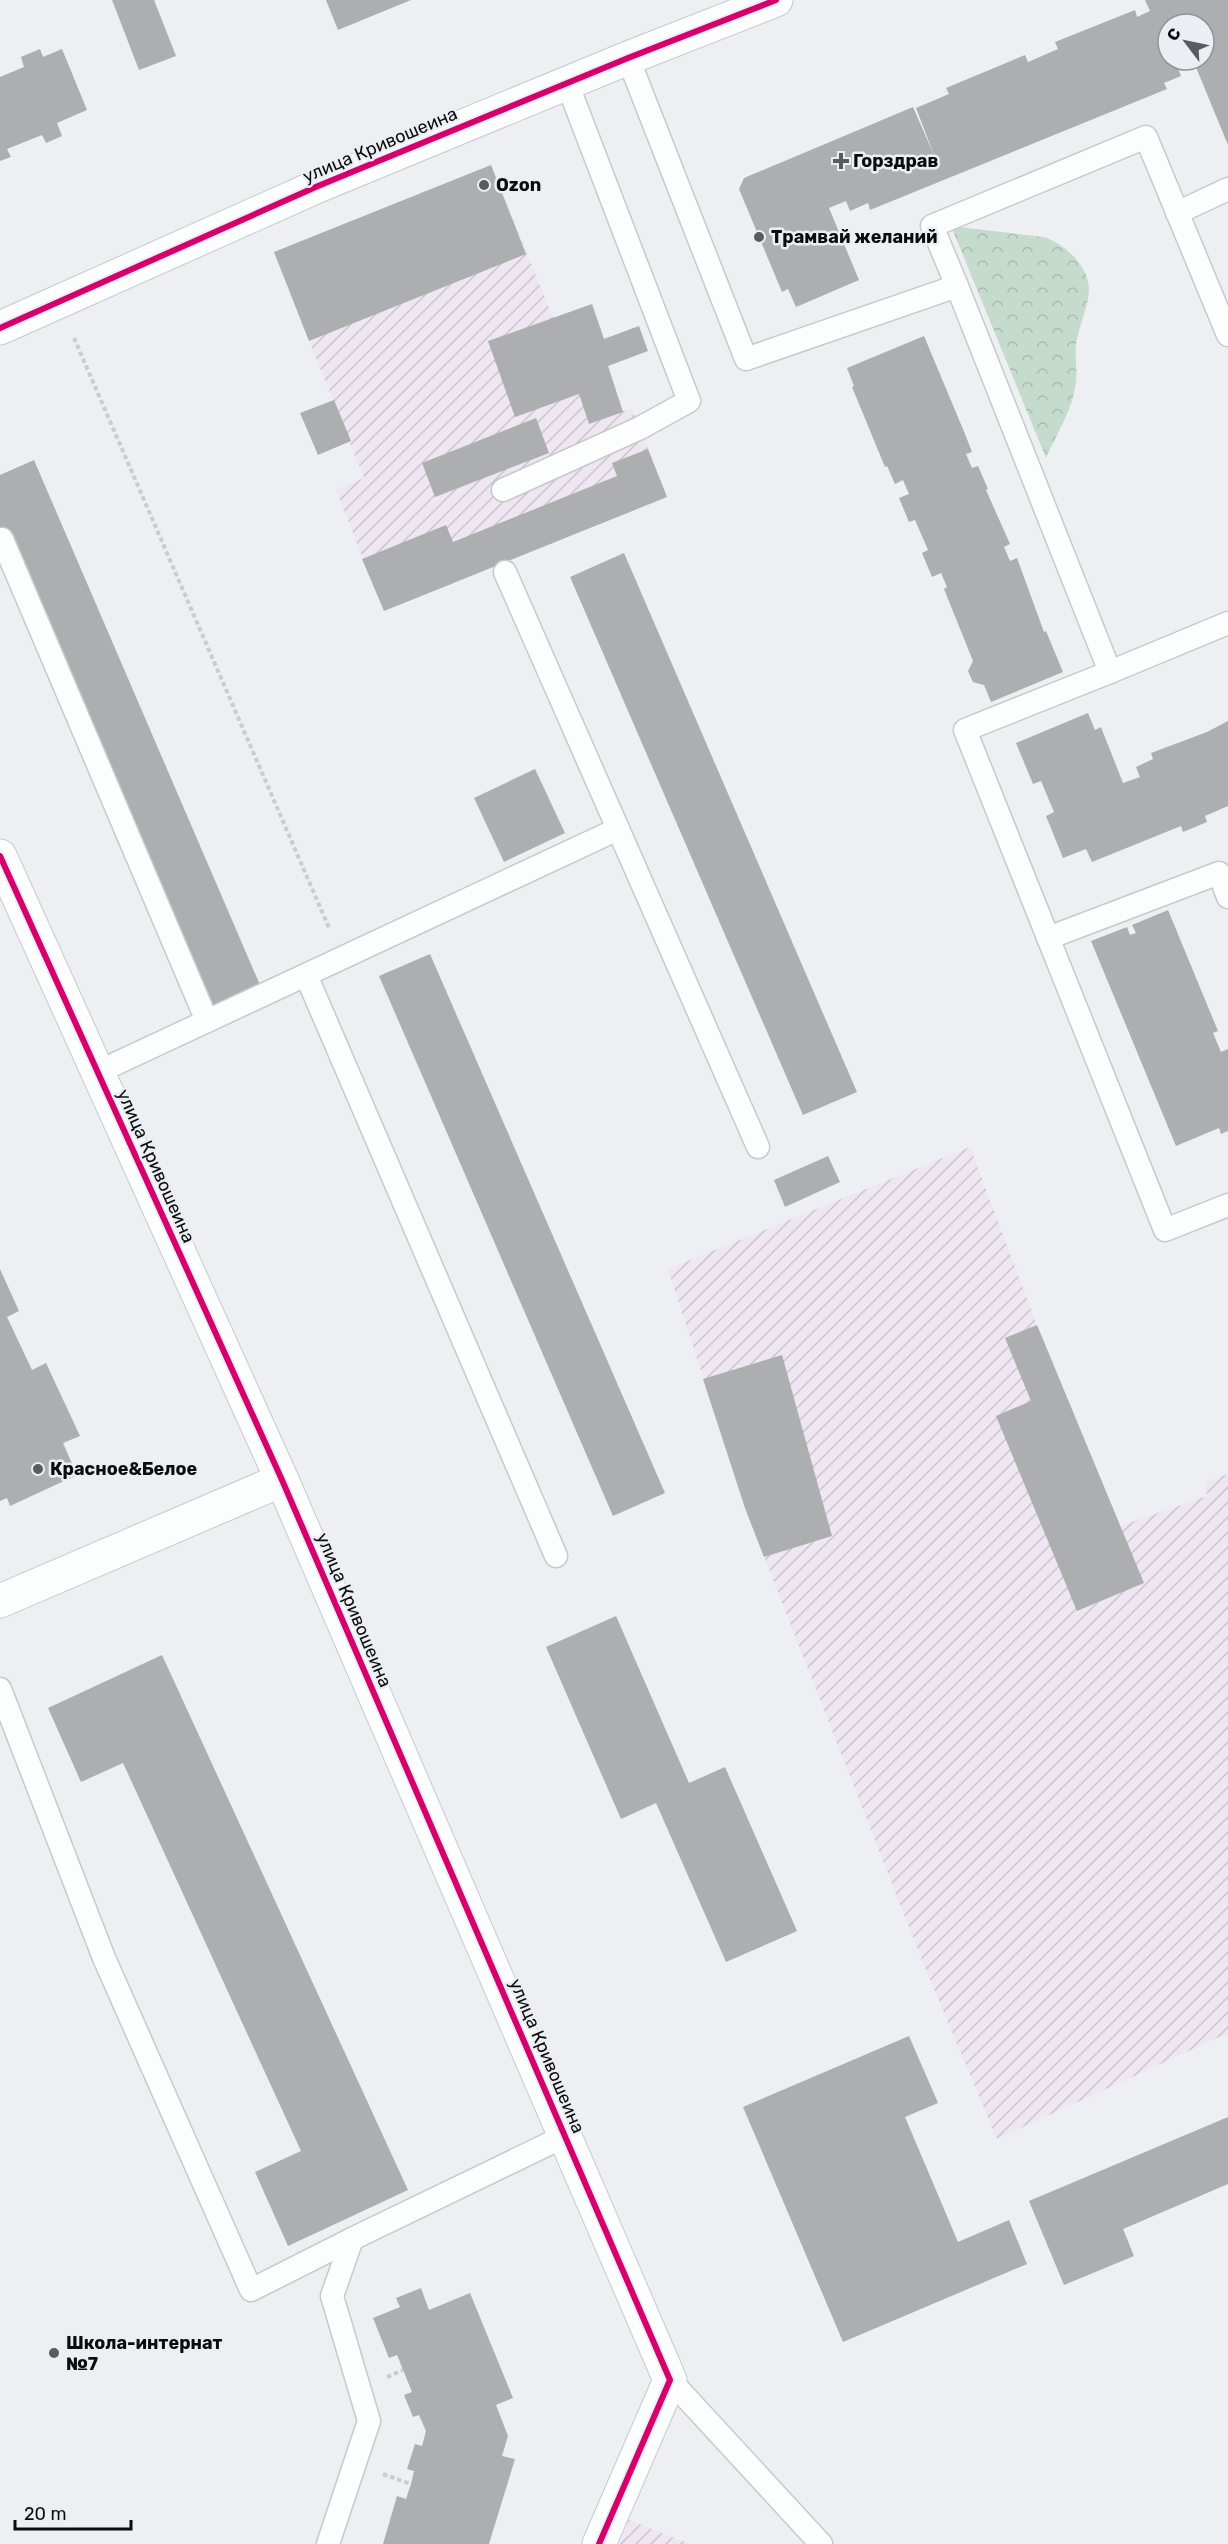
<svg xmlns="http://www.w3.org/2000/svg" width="1228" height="2544" viewBox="0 0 1228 2544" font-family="Rubik,sans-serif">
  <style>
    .industrial { fill: url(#industrial-furrows) }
    .park { fill: url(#park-crowns) }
    .building { fill: #acaeaf }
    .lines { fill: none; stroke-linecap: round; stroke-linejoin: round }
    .service-casing { stroke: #c8c9cc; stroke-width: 25 }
    .minor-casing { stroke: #c8c9cc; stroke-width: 35 }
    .path { stroke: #cbcccd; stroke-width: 4; stroke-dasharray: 4.5 3; stroke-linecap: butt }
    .service { stroke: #fcfdfd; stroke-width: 22 }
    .minor { stroke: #fcfdfd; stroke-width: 33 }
    .cycleway-casing { stroke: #ebeff4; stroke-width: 10 }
    .cycleway { stroke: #d6006c; stroke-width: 6 }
    .poi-dot { fill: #5a5b5e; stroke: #ebeff4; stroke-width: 2 }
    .labels { text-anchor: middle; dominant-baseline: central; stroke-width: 5; stroke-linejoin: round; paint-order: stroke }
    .street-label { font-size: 18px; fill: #0b0c0e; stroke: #ebeff4 }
    .poi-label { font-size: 18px; font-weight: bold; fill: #0b0c0e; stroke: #ebeff4; text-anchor: start }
  </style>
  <defs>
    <pattern id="industrial-furrows" width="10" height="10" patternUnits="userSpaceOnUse" patternTransform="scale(1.5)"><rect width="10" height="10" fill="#eee6f1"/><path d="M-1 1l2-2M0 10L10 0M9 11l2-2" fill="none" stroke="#cbc4cd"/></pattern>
    <pattern id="park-crowns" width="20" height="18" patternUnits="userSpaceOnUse" patternTransform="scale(1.5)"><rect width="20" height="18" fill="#c5dbcd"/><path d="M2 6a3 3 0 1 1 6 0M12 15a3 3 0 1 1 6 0" fill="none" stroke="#a8bbaf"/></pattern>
  </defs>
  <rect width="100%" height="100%" fill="#edeff2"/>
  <g class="industrial">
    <path d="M491,165l62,153 39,-14 12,35 35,-13 -31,40 15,45 9,-2 35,88 -283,114 -48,-121 28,-12 -90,-226z"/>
    <path d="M970,1147l67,178 83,201 87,-30 -2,-14 23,-8v559l-231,106 -74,-176 -178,-455 -77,-239z"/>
    <path d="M629,2520l61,24h-70z"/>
  </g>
  <path class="park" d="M951,226l93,11c21,7 45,29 45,53 -1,18 -10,36 -13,54 -1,13 1,25 0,37 -2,26 -20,54 -30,77z"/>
  <g class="building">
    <path d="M112,0h42l22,56 -37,14z"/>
    <path d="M326,0h85l-73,30z"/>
    <path d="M1145,0h83v145l-35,-85h11v-36h-36v36h24l-15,6 4,10 -17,7 3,6 -297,121 -2,-7 -18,8 -4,-10 -17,7 30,72 -63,27 -8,-18 -6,3 -43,-103 5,-11 169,-71 21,48 -18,-47 33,-14 -3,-6 79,-33 3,7 30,-13 -3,-7 80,-32 2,7 13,-6z"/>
    <path d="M40,49l3,8 19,-8 25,61 -30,13 5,13 -16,7 -4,-8 -35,14 4,8 -11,4v-84l24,-10 -3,-10z"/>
    <path d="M491,165l35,89 -217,87 -35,-89z"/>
    <path d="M592,304l12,35 35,-13 9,25 -40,15 15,46 -34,12 -10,-30 -64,23 -27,-76z"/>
    <path d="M924,336l41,98 7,18 -6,2 6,14 6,-2 10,23 -2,1 24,54 -6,3 6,14 7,-3 27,74 2,-1 17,41 -72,30 -7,-17 -11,-3 -5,-11 5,-10 -29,-72 3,-2 -6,-14 -9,4 -10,-24 6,-3 -13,-30 -6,2 -10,-24 10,-4 -6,-14 -8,4 -8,-18 -2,1 -33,-80 2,-1 -7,-18z"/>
    <path d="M334,400l17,41 -33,14 -18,-42z"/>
    <path d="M536,418l13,35 -114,44 -13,-34z"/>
    <path d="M648,449l19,48 -283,114 -22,-52 84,-34 7,17 164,-66 -5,-13z"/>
    <path d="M34,460l232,539 -54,23 -212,-494v-53z"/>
    <path d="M624,553l233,539 -54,23 -233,-538z"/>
    <path d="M1088,713l7,17 6,-3 22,56 17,-6 -4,-10 17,-8 -2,-6 56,-21 21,-11v85l-23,10 2,6 -24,10 -2,-6 -89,36 -6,-13 -23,9 -17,-42 8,-4 -13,-31 -8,3 -17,-41z"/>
    <path d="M535,769l30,64 -61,29 -30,-64z"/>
    <path d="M1168,910l50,121 -5,2 8,19 7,-3v82l-7,3 -2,-6 -43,18 -85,-205 36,-14 3,8 6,-2 -4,-8z"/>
    <path d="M430,954l235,539 -52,23 -234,-540z"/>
    <path d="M828,1156l12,26 -55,25 -11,-27z"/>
    <path d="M0,1269l19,42 -12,6 25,53 14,-7 34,73 -17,7 14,32 -67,31 -3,-8 -7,3z"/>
    <path d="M1037,1325l107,258 -67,28 -81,-195 35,-15 -26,-63z"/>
    <path d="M782,1355l50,181 -68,21 -19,-49 -42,-129z"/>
    <path d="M616,1616l73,167 36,-16 72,164 -71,31 -70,-159 -35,16 -75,-172z"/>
    <path d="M162,1655l246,535 -120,56 -33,-74 46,-21 -178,-388 -42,19 -33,-74z"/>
    <path d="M909,2036l29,67 -33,14 53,125 51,-22 18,44 -184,78 -100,-235z"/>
    <path d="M1228,2117v67l-105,45 11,27 -70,29 -35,-84z"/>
    <path d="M421,2288l8,22 41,-17 43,105 -17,7 12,31 -6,20 13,3 -26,85h-106l14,-48 9,3 5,-15 3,-13 -7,-2 8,-25 7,2 4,-15 -7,-16 -6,2 -9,-22 8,-3 -15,-37 -8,3 -16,-40 27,-11 -4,-9z"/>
  </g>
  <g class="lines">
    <defs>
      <g id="service">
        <path d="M628,58l118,301 211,-73 153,386 -145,58 200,500 63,-25"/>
        <path d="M1177,213l51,-24"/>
        <path d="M957,286l-25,-60 214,-89 82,198"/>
        <path d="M503,490l137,-62 49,-27 -122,-318"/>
        <path d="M2,539l205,482"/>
        <path d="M505,572l253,575"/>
        <path d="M1110,672l118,-49"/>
        <path d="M1048,938l171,-65 9,24"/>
        <path d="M306,975l250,581"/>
        <path d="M98,1072l520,-243"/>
        <path d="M0,1689l104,269 147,332 101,-51"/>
        <path d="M670,2380l151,164"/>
        <path d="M328,2544l41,-123 -37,-125 20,-57 213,-103"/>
      </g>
      <g id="minor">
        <path d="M0,328l318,-142 310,-128 148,-58"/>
        <path d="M0,856l282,624 388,900 -71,164"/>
        <path d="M0,1601l282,-121"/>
      </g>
    </defs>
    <use href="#service" class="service-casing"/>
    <use href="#minor" class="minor-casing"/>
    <g class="path">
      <path d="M74,338l256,592"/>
      <path d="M387,2377l16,-7"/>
      <path d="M383,2474l28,10"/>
    </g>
    <use href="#service" class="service"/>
    <use href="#minor" class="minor"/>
    <defs>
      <g id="cycleway">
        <path d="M0,328l318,-142 310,-128 148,-58"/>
        <path d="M0,856l282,624 388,900 -71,164"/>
      </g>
    </defs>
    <use href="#cycleway" class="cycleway-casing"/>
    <use href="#cycleway" class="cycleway"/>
  </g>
  <g class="poi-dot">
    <path d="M838 152h6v6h6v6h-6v6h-6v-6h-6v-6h6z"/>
    <circle cx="484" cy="185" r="6"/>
    <circle cx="759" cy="237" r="6"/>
    <circle cx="38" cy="1469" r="6"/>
    <circle cx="54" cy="2353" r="6"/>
  </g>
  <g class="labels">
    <g class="street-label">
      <text transform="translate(380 145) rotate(-23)">улица Кривошеина</text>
      <text transform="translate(156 1166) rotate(66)">улица Кривошеина</text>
      <text transform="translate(354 1610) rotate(67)">улица Кривошеина</text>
      <text transform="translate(547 2056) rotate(67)">улица Кривошеина</text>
    </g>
    <g class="poi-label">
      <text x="853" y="161">Горздрав</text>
      <text x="496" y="185">Ozon</text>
      <text x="771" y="237">Трамвай желаний</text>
      <text x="50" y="1469">Красное&amp;Белое</text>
      <text x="66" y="2343">Школа-интернат<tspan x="66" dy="21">№7</tspan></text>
    </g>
  </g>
  <g transform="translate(1186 42) rotate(302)"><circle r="28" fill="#ebeff4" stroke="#919498" stroke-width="1.5"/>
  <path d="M0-4.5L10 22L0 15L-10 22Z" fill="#5a5b5e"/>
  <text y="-9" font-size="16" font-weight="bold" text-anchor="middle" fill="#0b0c0e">С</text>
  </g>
  <path d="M15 2520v9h116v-9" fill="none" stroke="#0b0c0e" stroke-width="3"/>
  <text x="24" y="2520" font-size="18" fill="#0b0c0e" stroke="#ebeff4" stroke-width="4.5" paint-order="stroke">20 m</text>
</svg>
